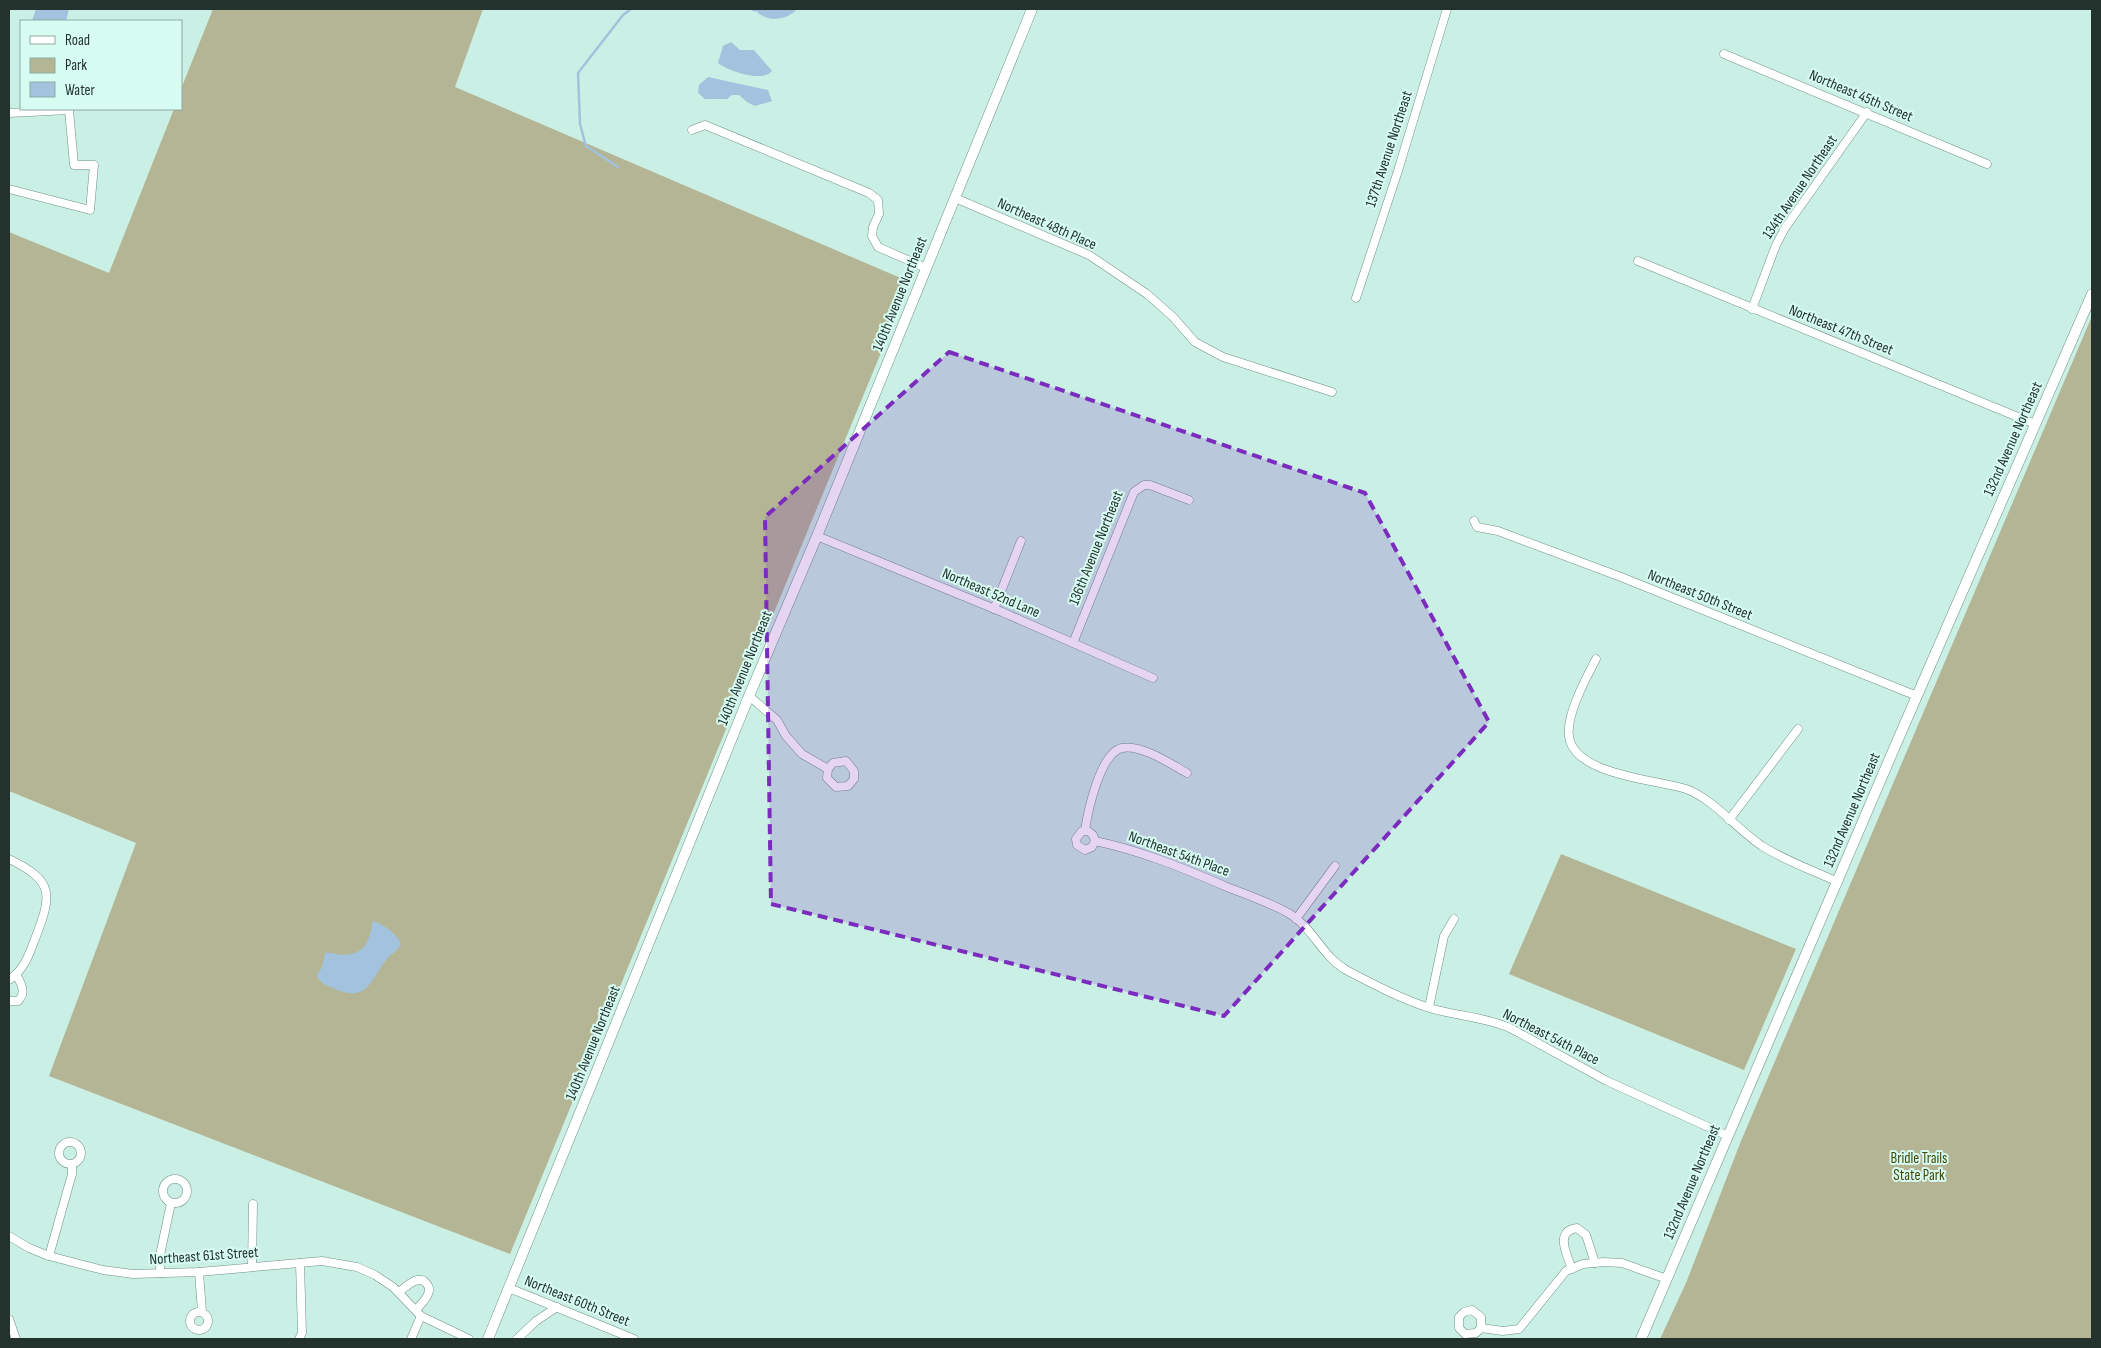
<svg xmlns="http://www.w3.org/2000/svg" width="2101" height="1348" viewBox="0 0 2101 1348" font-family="'Sofia Sans Condensed',sans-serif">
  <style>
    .green { fill: #b3b595 }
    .water { fill: #a2c2dd }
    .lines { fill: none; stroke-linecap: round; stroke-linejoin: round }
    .stream { stroke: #a2c2dd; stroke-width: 2.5 }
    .minor-casing { stroke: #6f9188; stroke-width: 9 }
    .tertiary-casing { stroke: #6f9188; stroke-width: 11 }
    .minor { stroke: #fff; stroke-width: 8 }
    .tertiary { stroke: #fff; stroke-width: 10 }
    .marked { fill: #7b2cbf; fill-opacity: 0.2; stroke: #7b2cbf; stroke-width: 4; stroke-dasharray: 10 6; stroke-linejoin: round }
    .labels { text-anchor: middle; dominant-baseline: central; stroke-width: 4; stroke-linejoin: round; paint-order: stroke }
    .street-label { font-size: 15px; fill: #24322e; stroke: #d7fcf2 }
    .park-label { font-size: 15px; fill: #474704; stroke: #d7fcf2 }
  </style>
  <rect width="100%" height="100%" fill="#caefe4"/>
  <g class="green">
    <path d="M213,9h270l-28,78 455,195 -400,972 -461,-178 87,-233 -127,-52v-559l100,41 65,-164h7v-20z"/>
    <path d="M2092,316v1023h-432l26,-56 55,-142z"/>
    <path d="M1561,854l235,95 -52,121 -235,-96z"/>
  </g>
  <g class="water">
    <path d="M36,9h33l-3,12h-34z"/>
    <path d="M751,9h46c-9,11 -30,14 -41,2l-2,1z"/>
    <path d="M731,42l9,8h14l18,21c-9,12 -44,0 -54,-8l5,-17z"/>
    <path d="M708,77l60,13 4,11 -17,5 -8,-4 -8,-7h-7l-5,4h-22l-7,-6 1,-8z"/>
    <path d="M373,921c9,2 26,14 28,24 -4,6 -10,9 -14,14 -18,22 -19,46 -56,28 -6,-2 -13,-6 -14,-12l5,-8 3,-14c5,-1 11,1 16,2 25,0 28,-14 32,-34z"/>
  </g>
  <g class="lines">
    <path class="stream" d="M618,167l-32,-21 -6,-22 -2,-51 45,-58 8,-6"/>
    <defs>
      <g id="minor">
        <path d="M1724,54l263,110"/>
        <path d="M9,113l60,-3 5,55h20l-4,45 -81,-21"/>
        <path d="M692,130l13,-5 164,68 9,7 1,14 -6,13 -1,9 6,11 48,21"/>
        <path d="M955,198l134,57 58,39 26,23 22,25 28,15 109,35"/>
        <path d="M1638,261l397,163"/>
        <path d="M1356,298l41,-124 50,-165"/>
        <path d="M1752,309l24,-64 9,-17 82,-116"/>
        <path d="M1474,521l3,6 21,4 123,46 296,119"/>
        <path d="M817,536l185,76 151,66"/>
        <path d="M994,609l27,-68"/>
        <path d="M1073,643l61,-151 10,-7h6l39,15"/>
        <path d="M1596,659c-10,19 -33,61 -26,82 10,34 87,39 116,48 26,9 52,41 76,57 24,15 50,24 76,36"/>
        <path d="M749,696l28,24 9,16 16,18 26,15 5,-6 13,-2 8,10v8l-6,7 -12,1 -9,-9 1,-9"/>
        <path d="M1729,820l69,-91"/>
        <path d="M1085,830c3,-19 15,-77 37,-82 19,-4 49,16 65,25"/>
        <path d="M1095,841l-3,6 -7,3 -8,-5 -1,-6 6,-8h6l5,4 2,6c47,10 88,27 132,46 21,8 44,16 63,27 23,14 32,42 56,56 27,14 57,30 87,39 25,7 52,8 77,19l97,53 121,55"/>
        <path d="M9,859c46,22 43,36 26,80 -6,16 -11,31 -26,41"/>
        <path d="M1296,919l39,-53"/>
        <path d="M9,1001h9c9,-9 3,-17 -2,-27"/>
        <path d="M1429,1007l15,-71 10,-17"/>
        <circle cx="70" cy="1153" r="11"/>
        <circle cx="175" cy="1191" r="12"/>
        <path d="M9,1236l20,12 20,8 54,14 30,4 66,-2 123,-11 35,6 18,8 18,12 28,29 48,23"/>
        <path d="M49,1256l23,-82v-10"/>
        <path d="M252,1267l1,-63"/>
        <path d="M1572,1269c-5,-14 -18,-38 5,-41l9,7 9,28"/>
        <path d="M199,1272l3,40"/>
        <path d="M161,1273l-2,-13 12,-57"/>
        <path d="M509,1288l125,51"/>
        <path d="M399,1292c7,-5 19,-18 27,-9 3,3 4,7 2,11 -2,6 -8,11 -12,16"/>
        <circle cx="199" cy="1321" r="9"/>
        <path d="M9,1319l7,20"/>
        <path d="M1481,1328l-5,5 -11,1 -6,-6v-11l5,-5 8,-2 9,7v11l22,3 16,-2 47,-58 17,-7 21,-2 18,1 45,16"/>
        <path d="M299,1339l3,-6 -2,-70"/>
        <path d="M411,1339l10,-23"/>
        <path d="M517,1339l19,-18 21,-14"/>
      </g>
      <g id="tertiary">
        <path d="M488,1339l261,-643 68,-160 215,-527"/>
        <path d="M1641,1339l255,-595 196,-450"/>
      </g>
    </defs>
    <use href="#minor" class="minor-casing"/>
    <use href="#tertiary" class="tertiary-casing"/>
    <use href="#minor" class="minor"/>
    <use href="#tertiary" class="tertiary"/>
  </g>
  <path class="marked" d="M949,352l416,141 124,229 -265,294 -453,-112 -6,-387z"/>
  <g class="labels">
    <g class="street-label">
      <text transform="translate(1861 96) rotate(23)">Northeast 45th Street</text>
      <text transform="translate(1389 149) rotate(-72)">137th Avenue Northeast</text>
      <text transform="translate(1800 187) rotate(-56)">134th Avenue Northeast</text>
      <text transform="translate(1047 224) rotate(24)">Northeast 48th Place</text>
      <text transform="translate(900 294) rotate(-68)">140th Avenue Northeast</text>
      <text transform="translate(1841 330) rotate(22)">Northeast 47th Street</text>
      <text transform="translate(2013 439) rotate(-66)">132nd Avenue Northeast</text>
      <text transform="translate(1096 548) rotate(-68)">136th Avenue Northeast</text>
      <text transform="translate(991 593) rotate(23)">Northeast 52nd Lane</text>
      <text transform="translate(1700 595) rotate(22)">Northeast 50th Street</text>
      <text transform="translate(745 668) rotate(-68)">140th Avenue Northeast</text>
      <text transform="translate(1852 810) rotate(-67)">132nd Avenue Northeast</text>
      <text transform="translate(1179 854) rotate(20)">Northeast 54th Place</text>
      <text transform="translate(1551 1037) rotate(27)">Northeast 54th Place</text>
      <text transform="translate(593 1043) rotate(-68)">140th Avenue Northeast</text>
      <text transform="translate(1692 1182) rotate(-67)">132nd Avenue Northeast</text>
      <text transform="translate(204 1256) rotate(-4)">Northeast 61st Street</text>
      <text transform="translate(577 1301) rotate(22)">Northeast 60th Street</text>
    </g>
    <g class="park-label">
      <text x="1919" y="1158">Bridle Trails<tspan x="1919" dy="17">State Park</tspan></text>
    </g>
  </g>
  <rect width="2101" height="1348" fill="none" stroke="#24322e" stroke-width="20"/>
  <rect x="20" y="20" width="162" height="90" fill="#d7fcf2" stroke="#8faba4"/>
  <rect x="30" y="36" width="25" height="8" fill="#ffffff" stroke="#8faba4"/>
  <text x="65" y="45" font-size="15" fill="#24322e">Road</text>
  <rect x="30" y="58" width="25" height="15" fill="#b3b595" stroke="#8faba4"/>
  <text x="65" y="70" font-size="15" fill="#24322e">Park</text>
  <rect x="30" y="82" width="25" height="15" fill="#a2c2dd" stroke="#8faba4"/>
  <text x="65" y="95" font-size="15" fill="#24322e">Water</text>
</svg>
